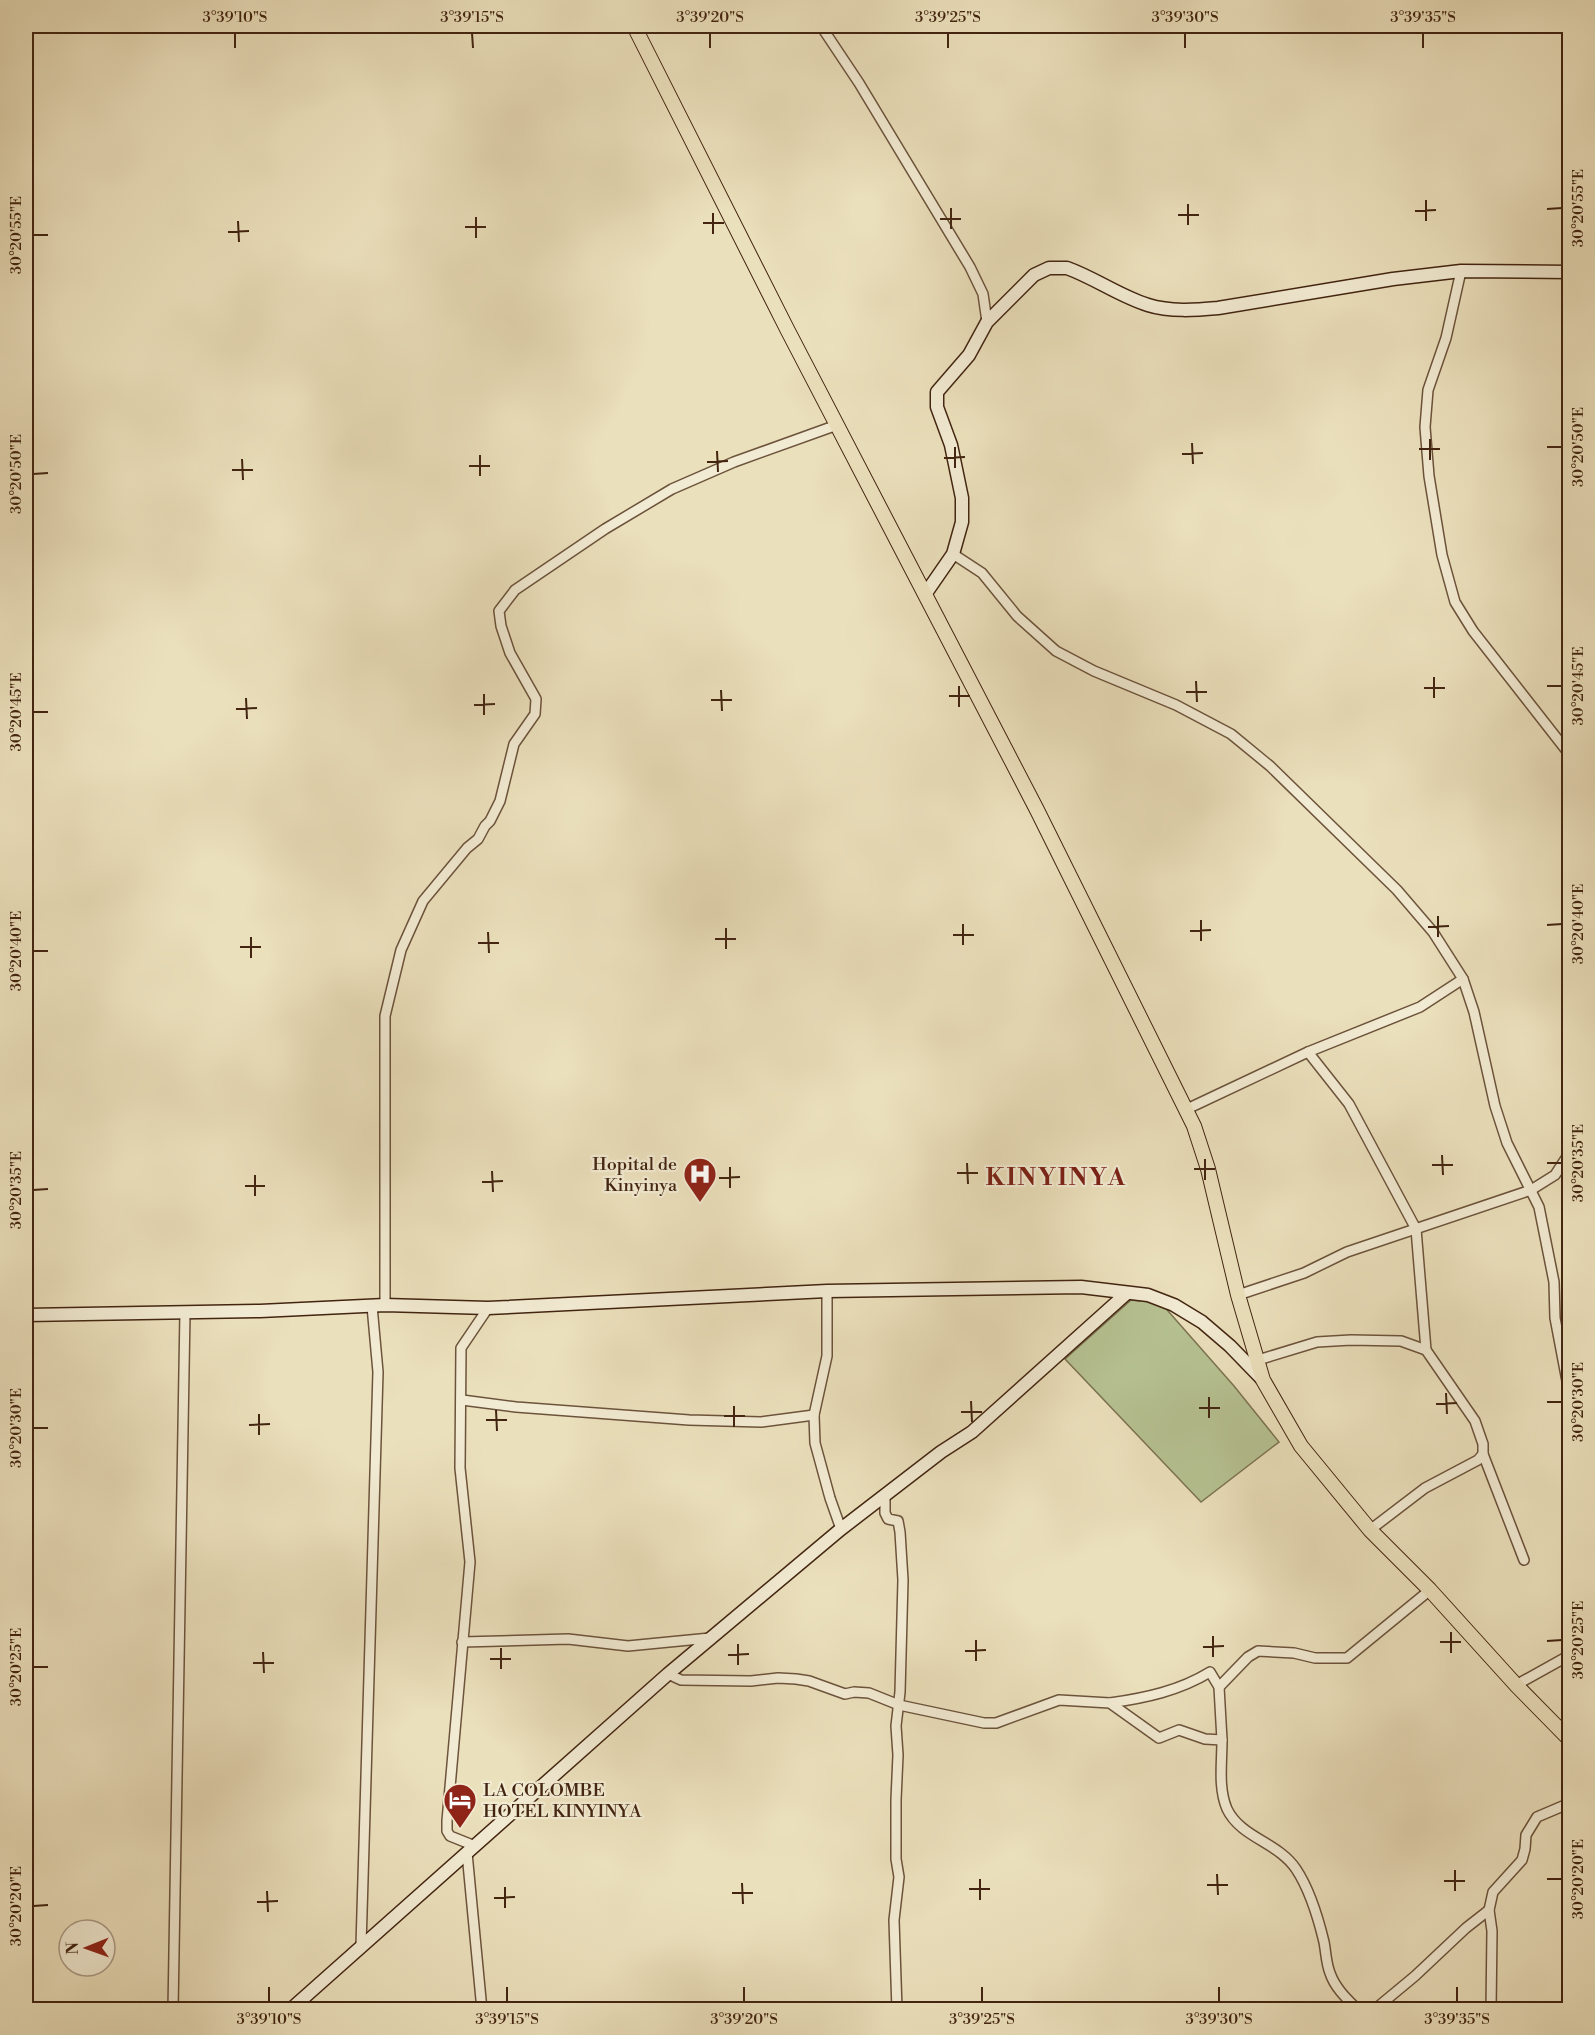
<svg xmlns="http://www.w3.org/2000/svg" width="1595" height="2035" viewBox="0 0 1595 2035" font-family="'Libre Bodoni',serif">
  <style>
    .pitch { fill: #b6c292; stroke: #7c7351; stroke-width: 1.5 }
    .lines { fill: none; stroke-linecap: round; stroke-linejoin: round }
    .street-casing { stroke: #6c533b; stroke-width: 12 }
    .secondary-casing { stroke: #422410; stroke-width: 15 }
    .primary-casing { stroke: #422410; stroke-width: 16 }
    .street { stroke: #f2ebd3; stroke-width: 9 }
    .secondary { stroke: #f2ebd3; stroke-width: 12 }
    .primary { stroke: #ebe0bc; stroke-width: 14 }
    .ticks { fill: none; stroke: #422410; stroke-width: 2 }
    .labels { text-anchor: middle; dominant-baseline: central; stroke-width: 4.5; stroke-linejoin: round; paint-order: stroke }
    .poi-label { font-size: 18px; fill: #422410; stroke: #f2ebd3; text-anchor: end }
    .district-label { font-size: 24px; font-weight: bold; letter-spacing: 1.5px; fill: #7a1f14; stroke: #f2ebd3 }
    .neatline { fill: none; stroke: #422410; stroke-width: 2 }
    .ticks-label { font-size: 15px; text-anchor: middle; fill: #422410 }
  </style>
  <rect width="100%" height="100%" fill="#ebe0bc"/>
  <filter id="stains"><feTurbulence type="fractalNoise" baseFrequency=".00333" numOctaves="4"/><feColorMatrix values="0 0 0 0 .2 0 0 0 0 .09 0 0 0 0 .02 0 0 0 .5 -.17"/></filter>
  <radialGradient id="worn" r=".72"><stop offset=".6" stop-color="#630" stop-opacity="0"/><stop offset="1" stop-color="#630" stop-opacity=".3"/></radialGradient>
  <path class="pitch" d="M1131,1300l30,3 73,83 45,56 -78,60 -136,-143z"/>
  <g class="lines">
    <defs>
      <g id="street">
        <path d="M821,26l38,57 111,184 13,27 4,28"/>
        <path d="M1461,271l-15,67 -18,52 -3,37 4,49 13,79 13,47 18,29 97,124"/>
        <path d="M953,554l29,19 35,43 39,35 38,20 82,34 55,29 39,32 127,124 36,42 30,47 11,33 21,94 12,37 32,64 15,75 1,36 15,79"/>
        <path d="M1308,1052l41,52 67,125 10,121 49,71 8,23v10l-5,6 -53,28 -55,42"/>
        <path d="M1187,1109l121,-57 112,-45 43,-28"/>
        <path d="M827,1291v65l-13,59 1,28 15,55 11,31"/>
        <path d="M1238,1295l66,-22 43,-21 184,-62 24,-15 15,-23"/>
        <path d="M385,1305v-289l16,-66 22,-49 44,-53 11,-9 7,-13 5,-5 10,-20 14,-57 21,-30 1,-15 -26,-46 -9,-27 -2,-15 16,-21 90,-61 67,-40 62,-27 103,-37"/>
        <path d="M1258,1360l59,-18 34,-2 50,1 25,9"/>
        <path d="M462,1400l54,7 173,13 72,2 53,-7"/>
        <path d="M1483,1454l41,106"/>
        <path d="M885,1496v17l3,6 10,2 2,11 3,48 -3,112 -4,34 2,29 -2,45v59l3,18 -5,43 3,90"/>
        <path d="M462,1642l106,-3 60,7 82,-8"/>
        <path d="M668,1674l13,6 70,1 27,-3 18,1 13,2 36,13 9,-2 15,1 30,12 85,18h12l63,-23 51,3 49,35 20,-8 26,9 17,1c0,23 -4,48 5,69 14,29 51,33 69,60 14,21 22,48 28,73 2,10 2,21 6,31 5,15 17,26 28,37"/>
        <path d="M1516,1685l54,-30"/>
        <path d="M1219,1687l29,-30 10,-6 36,2 21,5h32l83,-68"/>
        <path d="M1110,1703c35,-5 69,-12 100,-31l9,15 3,53"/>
        <path d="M475,1846l-25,-10 -3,-5v-10l23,-259 -10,-94 1,-120 27,-40"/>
        <path d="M467,1853l15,157"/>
        <path d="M361,1946l17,-574 -6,-66"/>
        <path d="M173,2010l12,-698"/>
        <path d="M1374,2010l41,-34 51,-48 23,-18"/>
        <path d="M1491,2010l1,-79 -3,-21 4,-18 29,-32 3,-11 1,-14 11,-18 33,-14"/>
      </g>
      <g id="secondary">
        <path d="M926,593l27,-39 9,-32v-24l-11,-53 -14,-38v-15l32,-37 18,-33 47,-47 15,-7h18c28,10 52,28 81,37 22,7 48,5 70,3l175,-29 68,-8 109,1"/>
        <path d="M26,1315l234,-4 125,-6 103,3 339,-17 254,-4 67,8 26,10 28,17 28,24 33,34"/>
        <path d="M290,2010l378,-336 173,-145 100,-77 31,-20 155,-139"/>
      </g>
      <path id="primary" d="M634,26l153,303 250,481 157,316 14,43 30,126 25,85 38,66 69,84 60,60 86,95 54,55"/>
    </defs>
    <use href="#street" class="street-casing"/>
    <use href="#secondary" class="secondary-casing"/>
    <use href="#primary" class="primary-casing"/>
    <use href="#street" class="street"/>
    <use href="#secondary" class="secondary"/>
    <use href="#primary" class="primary"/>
  </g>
  <path class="ticks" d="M235,33v15M472,33l1,15M710,33v15M948,33v15M1185,33v15M1423,33v15M1426,200v21M1188,204v21M951,208v21M1547,209l15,-1M1415,211l21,-1M713,213v21M1178,215h21M476,217v21M940,219h21M238,221l1,21M703,223h21M465,227h21M228,232l21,-1M33,235h15M1430,439v21M1192,443l1,21M955,447v21M1547,447h15M1419,449h21M717,451l1,21M1182,454l21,-1M480,455v21M944,458l21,-1M242,459l1,21M707,462l21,-1M469,466h21M232,470h21M33,474l15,-1M1434,677v21M1196,681l1,21M959,686v21M1547,686h15M1424,688h21M721,690l1,21M1186,692h21M484,694v21M949,696h21M246,698l1,21M711,700h21M474,705l21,-1M236,709l21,-1M33,712h15M1438,916v21M1201,920v21M963,924v21M1547,925l15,-1M1428,927l21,-1M726,928v21M1190,931l21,-1M488,932l1,21M953,935h21M251,937v21M715,939h21M478,943h21M240,947h21M33,951h15M1442,1155l1,20M1205,1159v21M967,1163l1,21M1547,1163h15M1432,1165h21M730,1167v21M1194,1169h21M492,1171l1,21M957,1173h21M255,1175v21M719,1178l21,-1M482,1182l21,-1M245,1186h20M33,1190l15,-1M1446,1393l1,21M1209,1397v21M971,1401l1,21M1547,1402h15M1436,1404l21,-1M734,1406v21M1199,1408h21M496,1410l1,21M961,1412h21M259,1414v21M724,1416h21M486,1420h21M249,1425l21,-1M33,1428h15M1451,1632v21M1213,1636v21M976,1640v21M1547,1641l15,-1M1440,1642h21M738,1644v21M1203,1647l21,-1M501,1648v21M965,1651l21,-1M263,1652l1,21M728,1655l21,-1M490,1659h21M253,1663h21M33,1667h15M1455,1870v21M1217,1874l1,21M980,1879v21M1547,1879h15M1444,1881h21M742,1883l1,21M1207,1885h21M505,1887v21M969,1889h21M267,1891l1,21M732,1893h21M494,1898l21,-1M257,1902l21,-1M33,1906l15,-1M269,1987v15M507,1987v15M744,1987v15M982,1987v15M1219,1987v15M1457,1987v15"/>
  <defs>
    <symbol id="hospital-pin" viewBox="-11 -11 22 30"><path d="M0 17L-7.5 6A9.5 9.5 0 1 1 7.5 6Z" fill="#8f2418" stroke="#f2ebd3"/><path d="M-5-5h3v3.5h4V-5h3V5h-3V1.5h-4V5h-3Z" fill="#fff"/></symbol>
    <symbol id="hotel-pin" viewBox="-11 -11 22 30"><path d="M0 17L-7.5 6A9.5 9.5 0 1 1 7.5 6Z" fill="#8f2418" stroke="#f2ebd3"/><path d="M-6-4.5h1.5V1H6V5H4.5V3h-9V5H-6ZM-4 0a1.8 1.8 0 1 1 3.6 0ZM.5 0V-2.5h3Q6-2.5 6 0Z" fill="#fff"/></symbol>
  </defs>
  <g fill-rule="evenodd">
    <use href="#hospital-pin" x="681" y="1155" width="38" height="52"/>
    <use href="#hotel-pin" x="441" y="1781" width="38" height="52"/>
  </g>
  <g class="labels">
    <g class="poi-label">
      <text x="677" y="1164">Hopital de<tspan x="677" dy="21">Kinyinya</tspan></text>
      <text x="483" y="1790" text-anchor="start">LA COLOMBE<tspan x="483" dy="21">HOTEL KINYINYA</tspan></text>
    </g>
    <g class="district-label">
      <text x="1056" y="1178">KINYINYA</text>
    </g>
  </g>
  <rect width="1595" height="2035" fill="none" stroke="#ebe0bc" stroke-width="66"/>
  <g transform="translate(87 1948) rotate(269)"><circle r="28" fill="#f2ebd3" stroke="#ac9b85" stroke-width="1.5"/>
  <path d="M0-4.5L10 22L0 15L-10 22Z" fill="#8f2418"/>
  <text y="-9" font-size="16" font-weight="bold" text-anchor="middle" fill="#422410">N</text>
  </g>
  <rect x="33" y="33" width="1529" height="1969" class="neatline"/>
  <g class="ticks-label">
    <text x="235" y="22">3°39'10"S</text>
    <text x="472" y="22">3°39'15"S</text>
    <text x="710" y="22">3°39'20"S</text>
    <text x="948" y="22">3°39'25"S</text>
    <text x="1185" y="22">3°39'30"S</text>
    <text x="1423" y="22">3°39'35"S</text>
    <text transform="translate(1578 208) rotate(-90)" y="5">30°20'55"E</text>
    <text transform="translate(16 235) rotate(-90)" y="5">30°20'55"E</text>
    <text transform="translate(1578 447) rotate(-90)" y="5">30°20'50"E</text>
    <text transform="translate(16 474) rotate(-90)" y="5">30°20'50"E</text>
    <text transform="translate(1578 686) rotate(-90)" y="5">30°20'45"E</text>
    <text transform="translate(16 712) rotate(-90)" y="5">30°20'45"E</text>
    <text transform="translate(1578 924) rotate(-90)" y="5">30°20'40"E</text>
    <text transform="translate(16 951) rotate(-90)" y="5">30°20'40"E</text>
    <text transform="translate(1578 1163) rotate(-90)" y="5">30°20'35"E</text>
    <text transform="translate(16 1190) rotate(-90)" y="5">30°20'35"E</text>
    <text transform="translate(1578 1402) rotate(-90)" y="5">30°20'30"E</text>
    <text transform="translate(16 1428) rotate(-90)" y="5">30°20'30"E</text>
    <text transform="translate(1578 1640) rotate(-90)" y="5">30°20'25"E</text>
    <text transform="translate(16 1667) rotate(-90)" y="5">30°20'25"E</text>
    <text transform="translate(1578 1879) rotate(-90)" y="5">30°20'20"E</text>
    <text transform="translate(16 1906) rotate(-90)" y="5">30°20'20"E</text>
    <text x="269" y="2024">3°39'10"S</text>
    <text x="507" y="2024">3°39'15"S</text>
    <text x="744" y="2024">3°39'20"S</text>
    <text x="982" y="2024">3°39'25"S</text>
    <text x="1219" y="2024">3°39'30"S</text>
    <text x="1457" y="2024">3°39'35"S</text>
  </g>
  <rect width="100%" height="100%" filter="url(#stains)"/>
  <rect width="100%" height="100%" fill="url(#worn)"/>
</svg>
